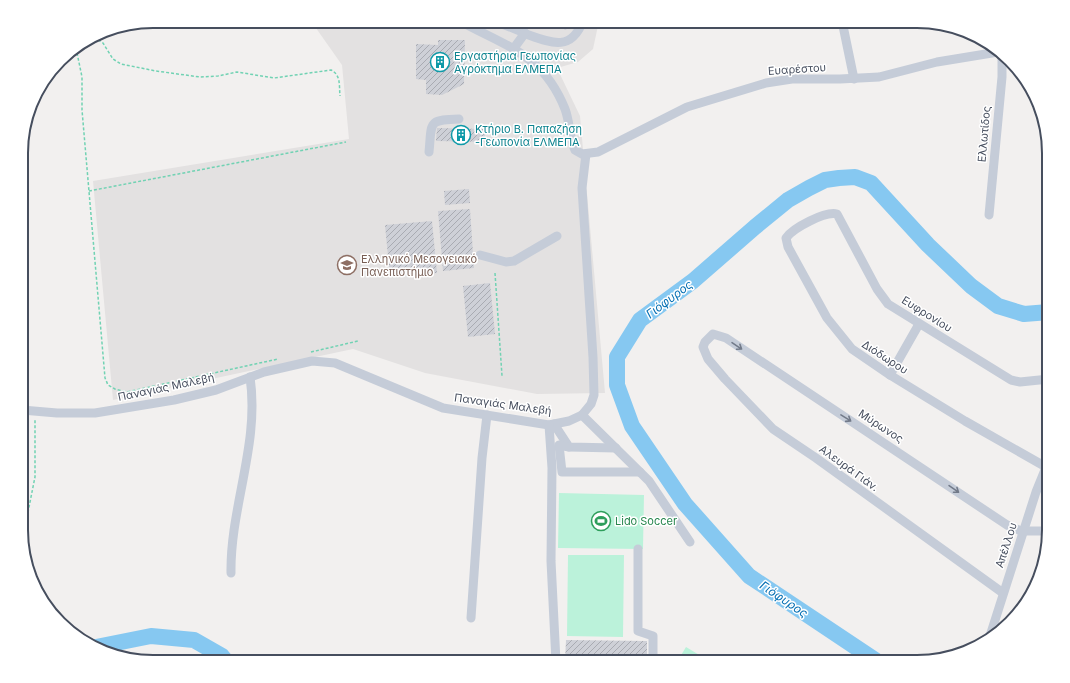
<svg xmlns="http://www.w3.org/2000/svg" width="1070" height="683" viewBox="0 0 1070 683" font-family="Inter,sans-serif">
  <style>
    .education { fill: #e3e1e1 }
    .green { fill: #bbf2da }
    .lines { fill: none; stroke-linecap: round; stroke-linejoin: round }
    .river { stroke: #86c8f1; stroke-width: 16 }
    .building { fill: url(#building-hatch) }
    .path { stroke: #71d2b3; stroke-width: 1.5; stroke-dasharray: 3 2; stroke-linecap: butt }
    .minor { stroke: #c5ccd8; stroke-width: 9 }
    .oneway { stroke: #727a89 }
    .labels { text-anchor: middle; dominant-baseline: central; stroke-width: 3; stroke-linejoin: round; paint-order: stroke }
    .culture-label { font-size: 11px; fill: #0d838f; stroke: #fff; text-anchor: start }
    .street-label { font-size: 11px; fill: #464e5e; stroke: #fff }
    .education-label { font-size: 11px; fill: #785e54; stroke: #fff; text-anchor: start }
    .leisure-label { font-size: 11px; fill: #27864d; stroke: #fff; text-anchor: start }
    .water-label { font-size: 12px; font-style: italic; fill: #046fb3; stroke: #fff }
    .rim { fill: none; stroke: #464e5e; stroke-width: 2 }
  </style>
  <defs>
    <pattern id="building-hatch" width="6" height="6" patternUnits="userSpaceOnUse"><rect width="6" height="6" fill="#ced0d7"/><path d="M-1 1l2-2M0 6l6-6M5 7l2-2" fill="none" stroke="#a9abb2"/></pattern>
  </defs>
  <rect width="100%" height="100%" fill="#f2f0ef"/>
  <path class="education" d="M311,21h288l-6,28 -15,13 -21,6 23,48 25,277 -68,1 -112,-21 -72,-24 -240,51 -20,-219 256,-42 -7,-74z"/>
  <g class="green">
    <path d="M559,493l85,2 -1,54 -85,-1z"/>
    <path d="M568,555h56l-1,82 -56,-1z"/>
    <path d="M686,647l25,15h-34z"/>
  </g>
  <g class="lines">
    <g class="river">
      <path d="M96,647l55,-11 43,4 28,16 5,6"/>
      <path d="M878,662l-129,-86 -64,-72 -53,-78 -15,-41v-28l23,-37 53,-39 62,-54 33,-27 21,-12 16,-8 14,-2 16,-1 16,6 57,62 43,41 27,20 26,8 25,-2"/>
    </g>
  </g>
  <g class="building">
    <path d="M550,21h20l-4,9z"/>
    <path d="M438,40h27l-1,44 -22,11 -16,-1v-14l-10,-1v-35l22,1z"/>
    <path d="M437,128l48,1v13l-49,-1z"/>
    <path d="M469,189l1,14 -25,2 -1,-14z"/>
    <path d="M470,209l4,59 -31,3 -5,-60z"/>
    <path d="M432,221l5,52 -47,4 -5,-52z"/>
    <path d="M490,283l5,51 -27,3 -5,-51z"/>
    <path d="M566,640l81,1v21h-82z"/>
  </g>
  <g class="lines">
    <g class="path">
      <path d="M94,37l9,6 10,16 8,5 35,7 44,6 18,-1 19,-4 37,6 57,-8c10,5 8,15 9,26"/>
      <path d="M76,48l6,29v33l23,268 3,7 7,4 12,3 151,-33"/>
      <path d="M89,191l257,-49"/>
      <path d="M495,273l7,103"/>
      <path d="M311,352l47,-11"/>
      <path d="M22,542l13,-65v-58"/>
    </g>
    <g class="minor">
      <path d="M460,21c47,26 83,33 105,88 5,13 4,28 10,41l7,4 16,-2 89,-45 79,-24 26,-4h48l39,-2 58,-15 61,-10"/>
      <path d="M494,21c11,4 22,8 32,13 25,9 45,18 57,-13"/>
      <path d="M842,21l12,58"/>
      <path d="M514,48l11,-15"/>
      <path d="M429,152c3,-30 -2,-32 30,-33"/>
      <path d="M989,215l13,-138v-21"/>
      <path d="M480,255l26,7 8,-1 43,-25"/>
      <path d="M890,375l29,-51"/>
      <path d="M22,410l35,3h38l79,-13 42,-10 48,-18 48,-11 23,2 108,45 106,17 20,-4 13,-6 9,-11 3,-9 -1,-38 -11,-169 4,-34"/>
      <path d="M582,415l67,66 41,61"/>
      <path d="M554,424l15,23 47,1"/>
      <path d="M549,425l3,43 -1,93 5,101"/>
      <path d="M569,447l-10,-2 3,27h78"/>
      <path d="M1046,467l-81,-46 -75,-46 -38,-26 -25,-31 -39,-71 -2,-9c7,-10 39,-27 51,-24l40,75 11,15 123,76 9,2 29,-3"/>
      <path d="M638,549v82l15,5v26"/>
      <path d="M231,573c-1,-66 29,-129 19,-196"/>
      <path d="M1003,593l-187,-135 -43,-29 -48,-50 -17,-20 -5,-12 2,-5 8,-8 13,4 281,187 14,6h28"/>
      <path d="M471,618l11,-160 5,-43"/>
      <path d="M989,639l47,-147 13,-32"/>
    </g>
  </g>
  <defs><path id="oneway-shaft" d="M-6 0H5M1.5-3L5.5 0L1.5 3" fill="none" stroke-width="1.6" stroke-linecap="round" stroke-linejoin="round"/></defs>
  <g class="oneway">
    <use href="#oneway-shaft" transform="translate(737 346) rotate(34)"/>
    <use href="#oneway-shaft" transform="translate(846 418) rotate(32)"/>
    <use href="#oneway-shaft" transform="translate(954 489) rotate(35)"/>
  </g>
  <defs>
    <symbol id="building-ring" viewBox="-11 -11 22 22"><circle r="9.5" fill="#fff" stroke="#0f9aa8" stroke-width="1.5"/><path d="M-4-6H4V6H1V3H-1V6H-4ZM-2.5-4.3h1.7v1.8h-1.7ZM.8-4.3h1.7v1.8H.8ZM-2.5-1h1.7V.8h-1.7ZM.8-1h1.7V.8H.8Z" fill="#0f9aa8"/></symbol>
    <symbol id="university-ring" viewBox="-11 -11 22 22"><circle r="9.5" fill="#fff" stroke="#8d6e63" stroke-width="1.5"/><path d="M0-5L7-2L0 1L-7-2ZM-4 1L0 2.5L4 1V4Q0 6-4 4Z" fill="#8d6e63"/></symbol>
    <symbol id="stadium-ring" viewBox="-11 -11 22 22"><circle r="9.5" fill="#fff" stroke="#2e9e5b" stroke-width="1.5"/><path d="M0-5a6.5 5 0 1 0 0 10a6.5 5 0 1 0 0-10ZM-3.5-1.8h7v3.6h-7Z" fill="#2e9e5b"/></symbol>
  </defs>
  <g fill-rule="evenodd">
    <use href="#building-ring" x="429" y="51" width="22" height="22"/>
    <use href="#building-ring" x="450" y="124" width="22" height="22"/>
    <use href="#university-ring" x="336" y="254" width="22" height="22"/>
    <use href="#stadium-ring" x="590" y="510" width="22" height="22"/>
  </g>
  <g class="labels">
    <g class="culture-label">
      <text x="454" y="56">Εργαστήρια Γεωπονίας<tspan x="454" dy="13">Αγρόκτημα ΕΛΜΕΠΑ</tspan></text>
      <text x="475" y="129">Κτήριο Β. Παπαζήση<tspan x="475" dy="13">-Γεωπονία ΕΛΜΕΠΑ</tspan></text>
    </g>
    <g class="street-label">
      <text transform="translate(797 69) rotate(-4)">Ευαρέστου</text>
      <text transform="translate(984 134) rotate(-85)">Ελλωτίδος</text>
      <text transform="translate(927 314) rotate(32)">Ευφρονίου</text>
      <text transform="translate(885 357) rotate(33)">Διόδωρου</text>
      <text transform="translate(166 387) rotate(-12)">Παναγιάς Μαλεβή</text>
      <text transform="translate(503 404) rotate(8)">Παναγιάς Μαλεβή</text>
      <text transform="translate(881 426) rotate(33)">Μύρωνος</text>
      <text transform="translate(849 468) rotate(36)">Αλευρά Γιάν.</text>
      <text transform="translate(1006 545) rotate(-72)">Απέλλου</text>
    </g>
    <g class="education-label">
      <text x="361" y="259">Ελληνικό Μεσογειακό<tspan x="361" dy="13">Πανεπιστήμιο</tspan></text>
    </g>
    <g class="leisure-label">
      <text x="615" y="521">Lido Soccer</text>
    </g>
    <g class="water-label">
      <text transform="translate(669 299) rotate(-37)">Γιόφυρος</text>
      <text transform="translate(784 599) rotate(34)">Γιόφυρος</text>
    </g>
  </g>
  <path d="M0 0H1070V683H0ZM153 28H917A125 125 0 0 1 1042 153V530A125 125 0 0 1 917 655H153A125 125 0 0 1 28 530V153A125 125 0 0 1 153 28Z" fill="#fff" fill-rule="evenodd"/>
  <path class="rim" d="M153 28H917A125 125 0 0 1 1042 153V530A125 125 0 0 1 917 655H153A125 125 0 0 1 28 530V153A125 125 0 0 1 153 28Z"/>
</svg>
